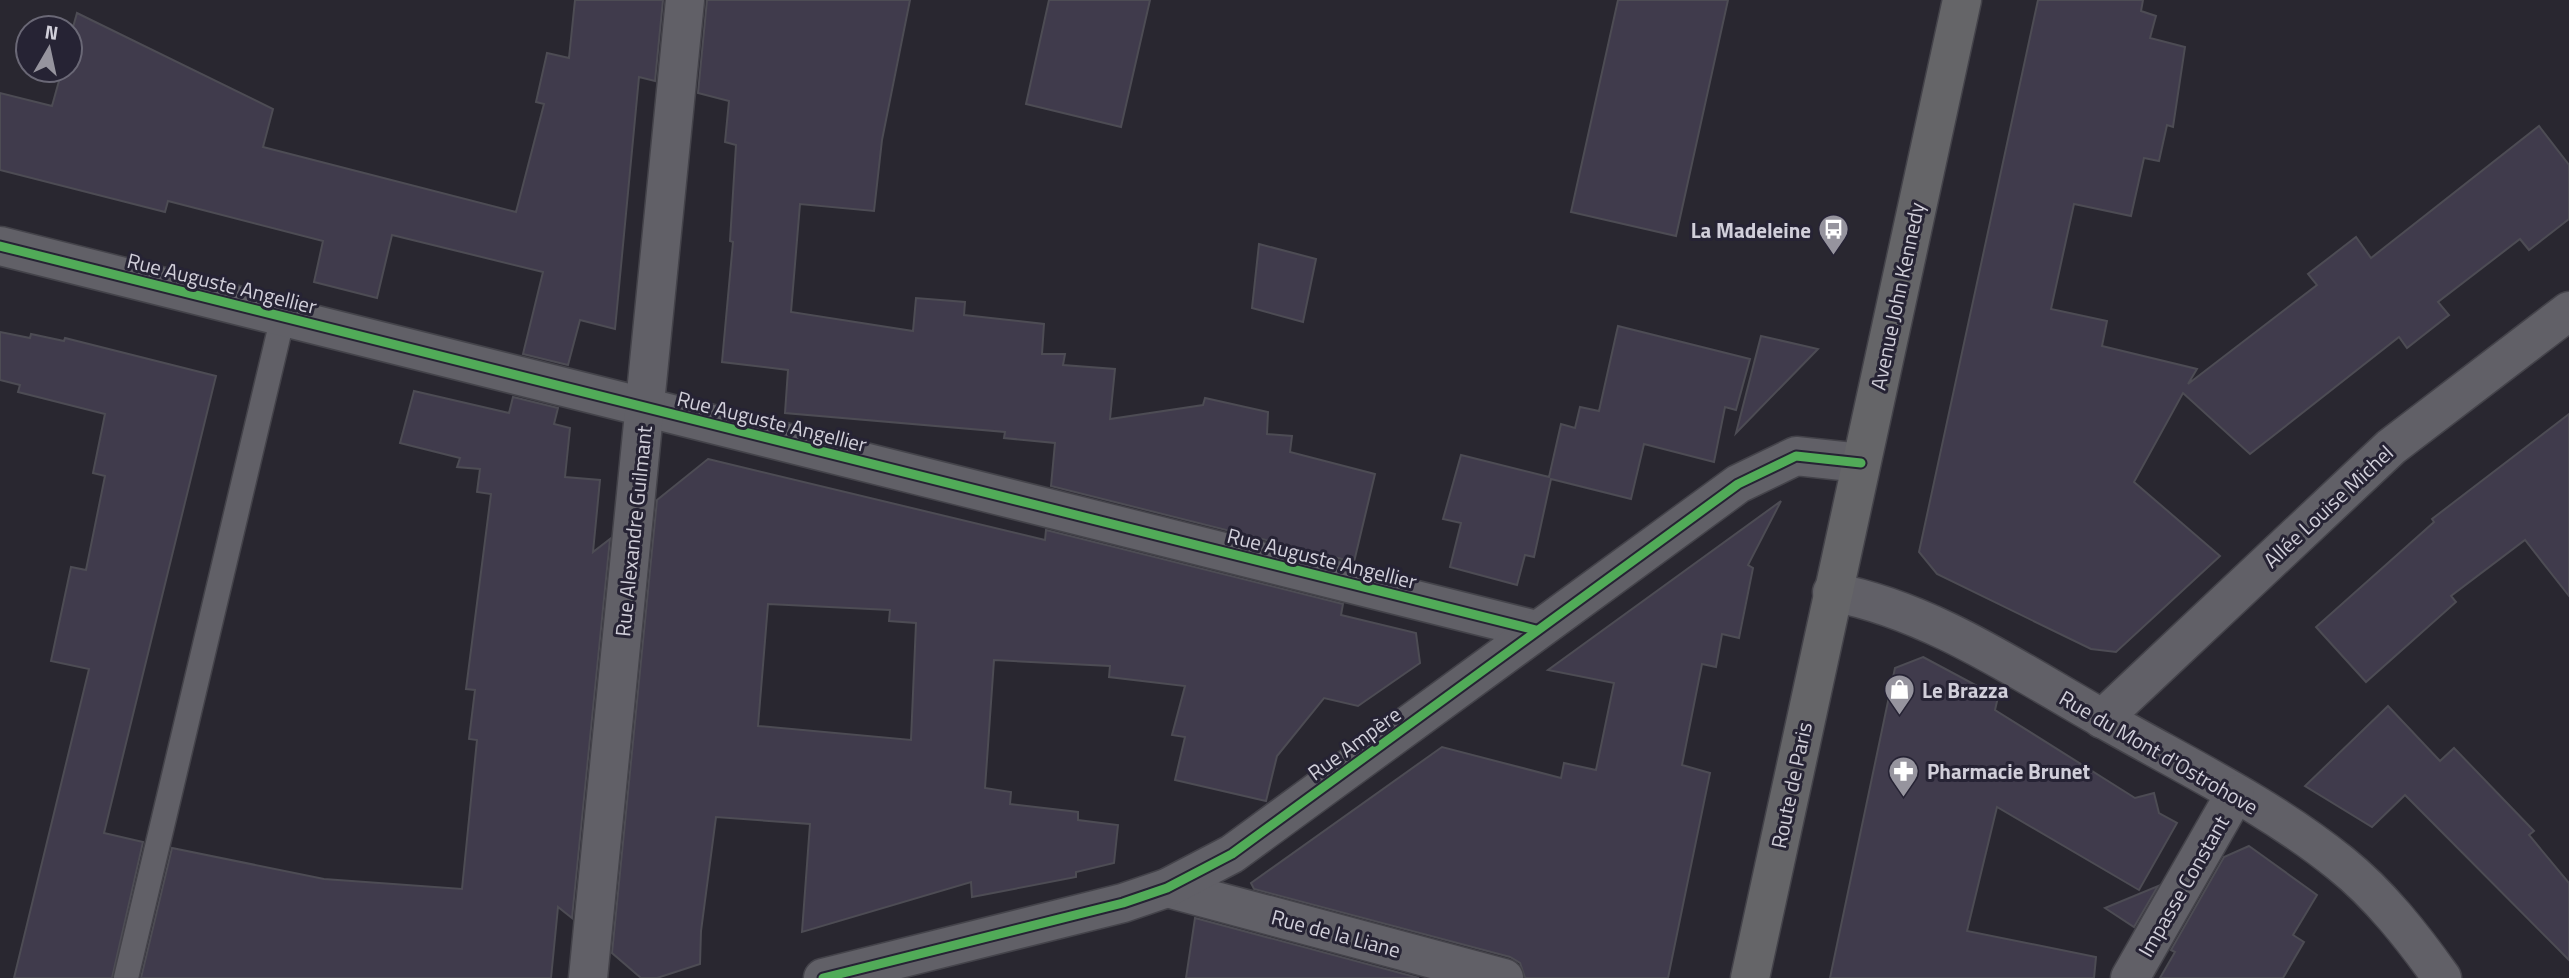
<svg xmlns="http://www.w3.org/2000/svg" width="2569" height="978" viewBox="0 0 2569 978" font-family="'Titillium Web',sans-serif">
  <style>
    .building { fill: #403b4c; stroke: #4d4c54; stroke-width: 2; fill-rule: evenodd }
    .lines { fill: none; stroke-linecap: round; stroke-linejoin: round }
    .lane-casing { stroke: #44434a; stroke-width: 27 }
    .street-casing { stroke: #44434a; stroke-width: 41 }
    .secondary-casing { stroke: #44434a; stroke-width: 41 }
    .lane { stroke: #616067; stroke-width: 24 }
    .street { stroke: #616067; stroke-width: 38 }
    .secondary { stroke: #656568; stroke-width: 38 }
    .cycleway-casing { stroke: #262334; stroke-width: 13 }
    .cycleway { stroke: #51ab58; stroke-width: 9 }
    .labels { text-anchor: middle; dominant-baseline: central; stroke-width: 6; stroke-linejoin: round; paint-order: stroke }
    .poi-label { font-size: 21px; font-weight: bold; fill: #d1cfda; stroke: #262334; text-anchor: start }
    .street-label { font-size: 21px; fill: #d1cfda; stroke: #262334 }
  </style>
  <rect width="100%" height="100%" fill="#292730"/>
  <g class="building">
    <path d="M575,0h88l-8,81 -16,-4 -24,252 -35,-9 -12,45 -45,-11 20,-82 -151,-37 -15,63 -63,-16 9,-41 -155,-40 -3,11 -165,-42v-77l52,13 10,-36h8v-32l7,-25 196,96 -10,38 253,65 28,-108 -8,-2 11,-49 22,5z"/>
    <path d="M707,0h203l-28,140 -8,71 -74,-7 -9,108 122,19 3,-33 49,4 -1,13 80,9 -2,30h23l-2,11 52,4 -5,50 93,-14 2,-7 63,14 -1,22 25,2 -2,16 85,22 -21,88 -303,-76 4,-43 -51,-5 1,-6 -220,-19 3,-43 -66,-8 11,-120 -3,-1 6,-96 -11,-3 4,-41 -31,-8z"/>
    <path d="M1049,0h101l-29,127 -95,-23z"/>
    <path d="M1618,0h110l-52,236 -105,-24z"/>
    <path d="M2038,0h105l-2,11 15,5 -6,22 35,9 -12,80 -6,-2 -8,36 -15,-3 -13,58 -57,-12 -23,105 56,12 -5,25 95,23 -9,15 129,-99 -9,-11 48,-37 15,21 168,-132 30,39v54l-40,31 -9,-11 -82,63 11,13 -42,33 -8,-11 -149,117 -67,-61 -49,89 86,74 -104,96 -25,-3 -154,-75 -18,-22z"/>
    <path d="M1259,244l57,15 -13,63 -51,-14z"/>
    <path d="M1618,326l132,33 -14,51 -11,-3 -11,55 -70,-18 -13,55 -80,-20 -17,78 -9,-2 -8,30 -67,-18 11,-44 -18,-4 18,-64 88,22 12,-53 14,4 5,-21 19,4z"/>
    <path d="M0,332l30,6 1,-4 33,7 1,-3 151,38 -112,457 39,9 -31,136h-98l75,-309 -38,-8 20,-94 15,3 19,-94 -12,-3 12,-59 -87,-22 2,-7 -20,-5z"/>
    <path d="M1761,336l57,13 -82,84z"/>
    <path d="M414,391l95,22 4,-16 45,11 -4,16 16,4 -5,49 35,3 -7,72 17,-13 -38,379 -14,-11 -7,71h-410l31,-130 152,31 138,10 15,-149 -8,-1 6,-49 -9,-1 25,-195 -14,-2 3,-23 -23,-2 3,-9 -60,-15z"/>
    <path d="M2569,414v182l-44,-56 -74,56 5,6 -90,80 -50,-55 118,-105 -2,-3z"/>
    <path d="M708,459l337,81 1,-10 297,74 -2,11 75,18 4,30 -62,43 -34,-8 -47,58 -11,45 -91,-21 10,-43 -13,-2 13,-49 -76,-9 1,-11 -116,-6 -9,128 26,4 -1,12 68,8v8l40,5 -4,38 -38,9v5l-104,20 -1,-15 -169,50 8,-108 -94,-7 -15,114 -1,33 -43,14h-16l-29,-25 45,-453zM768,604l122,6 -1,11 27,2 -5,117 -153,-14z"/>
    <path d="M1781,501l-33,64 5,3 -14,70 -17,-4 -6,33 -14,-3 -20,101 28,8 -42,205h-143l-5,-15 -10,-6 -256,-68 -3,-6 191,-136 119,31 3,-15 32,7 18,-87 -66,-13z"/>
    <path d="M1923,657l75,40 -3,13 140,88 19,-5 5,20 18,10 -38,67 -142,-83 -30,124 129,26 -2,21h-264l65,-310z"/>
    <path d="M2388,706l52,55 14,-13 80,83 -5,4 40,48v77l-164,-165 -33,32 -67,-41z"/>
    <path d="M2249,846l68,49 -24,40 11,7 -21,36h-123l15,-26 -4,-2 53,-93z"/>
    <path d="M2158,886l-24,41 -29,-19z"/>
    <path d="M1195,918l224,60h-233z"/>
  </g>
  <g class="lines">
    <defs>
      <path id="lane" d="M126,978l157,-662"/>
      <g id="street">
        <path d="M0,246l1536,384"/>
        <path d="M1832,592c102,19 192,83 282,133 76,43 158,83 226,138 40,32 72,73 102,115"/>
        <path d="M2102,719l289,-272 178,-136"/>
        <path d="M1167,888l337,90"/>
        <path d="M588,978l97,-978"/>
        <path d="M823,978l300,-75 44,-15 65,-34 506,-370 58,-28 65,7"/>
        <path d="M2130,978l105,-184"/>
      </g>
      <path id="secondary" d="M1750,978l212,-978"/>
    </defs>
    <use href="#lane" class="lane-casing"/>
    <use href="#street" class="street-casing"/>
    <use href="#secondary" class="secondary-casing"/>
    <use href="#lane" class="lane"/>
    <use href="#street" class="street"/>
    <use href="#secondary" class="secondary"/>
    <defs>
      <g id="cycleway">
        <path d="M0,246l1536,384"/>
        <path d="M823,978l300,-75 44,-15 65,-34 506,-370 58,-28 65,7"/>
      </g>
    </defs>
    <use href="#cycleway" class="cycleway-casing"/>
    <use href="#cycleway" class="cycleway"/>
  </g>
  <defs>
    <symbol id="bus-pin" viewBox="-11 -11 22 30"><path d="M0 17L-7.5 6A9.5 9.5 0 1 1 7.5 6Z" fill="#96949e" stroke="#262334"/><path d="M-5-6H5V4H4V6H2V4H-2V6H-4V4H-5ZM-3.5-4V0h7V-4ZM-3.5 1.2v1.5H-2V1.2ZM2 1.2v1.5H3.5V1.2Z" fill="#fff"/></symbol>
    <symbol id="shop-pin" viewBox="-11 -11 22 30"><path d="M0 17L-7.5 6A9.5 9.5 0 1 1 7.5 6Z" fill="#96949e" stroke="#262334"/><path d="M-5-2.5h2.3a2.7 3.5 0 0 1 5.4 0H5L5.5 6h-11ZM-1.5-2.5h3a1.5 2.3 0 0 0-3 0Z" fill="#fff"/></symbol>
    <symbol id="pharmacy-pin" viewBox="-11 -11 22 30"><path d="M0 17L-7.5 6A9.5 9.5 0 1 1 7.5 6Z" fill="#96949e" stroke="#262334"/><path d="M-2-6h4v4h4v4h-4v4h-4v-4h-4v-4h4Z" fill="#fff"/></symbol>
  </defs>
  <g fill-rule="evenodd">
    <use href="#bus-pin" x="1816" y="212" width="35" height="47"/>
    <use href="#shop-pin" x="1882" y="672" width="35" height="47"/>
    <use href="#pharmacy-pin" x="1886" y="754" width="35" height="47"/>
  </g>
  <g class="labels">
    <g class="poi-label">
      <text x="1811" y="230" text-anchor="end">La Madeleine</text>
      <text x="1922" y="690">Le Brazza</text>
      <text x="1927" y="771">Pharmacie Brunet</text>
    </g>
    <g class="street-label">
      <text transform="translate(222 283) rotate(14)">Rue Auguste Angellier</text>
      <text transform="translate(1897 296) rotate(-78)">Avenue John Kennedy</text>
      <text transform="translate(772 421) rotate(14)">Rue Auguste Angellier</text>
      <text transform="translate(2328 506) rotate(-43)">Allée Louise Michel</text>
      <text transform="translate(633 531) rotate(-84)">Rue Alexandre Guilmant</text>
      <text transform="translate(1322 558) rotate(14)">Rue Auguste Angellier</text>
      <text transform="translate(1354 743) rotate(-36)">Rue Ampère</text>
      <text transform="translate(2159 752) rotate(30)">Rue du Mont d'Ostrohove</text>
      <text transform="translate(1791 785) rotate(-78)">Route de Paris</text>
      <text transform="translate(2183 886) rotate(-60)">Impasse Constant</text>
      <text transform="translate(1336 933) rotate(15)">Rue de la Liane</text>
    </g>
  </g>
  <g transform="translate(49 49) rotate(9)"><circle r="33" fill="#262334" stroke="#6a6876" stroke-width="2"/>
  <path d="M0-5L12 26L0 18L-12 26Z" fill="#96949e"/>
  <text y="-10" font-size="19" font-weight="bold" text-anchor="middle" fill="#d1cfda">N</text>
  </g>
</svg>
